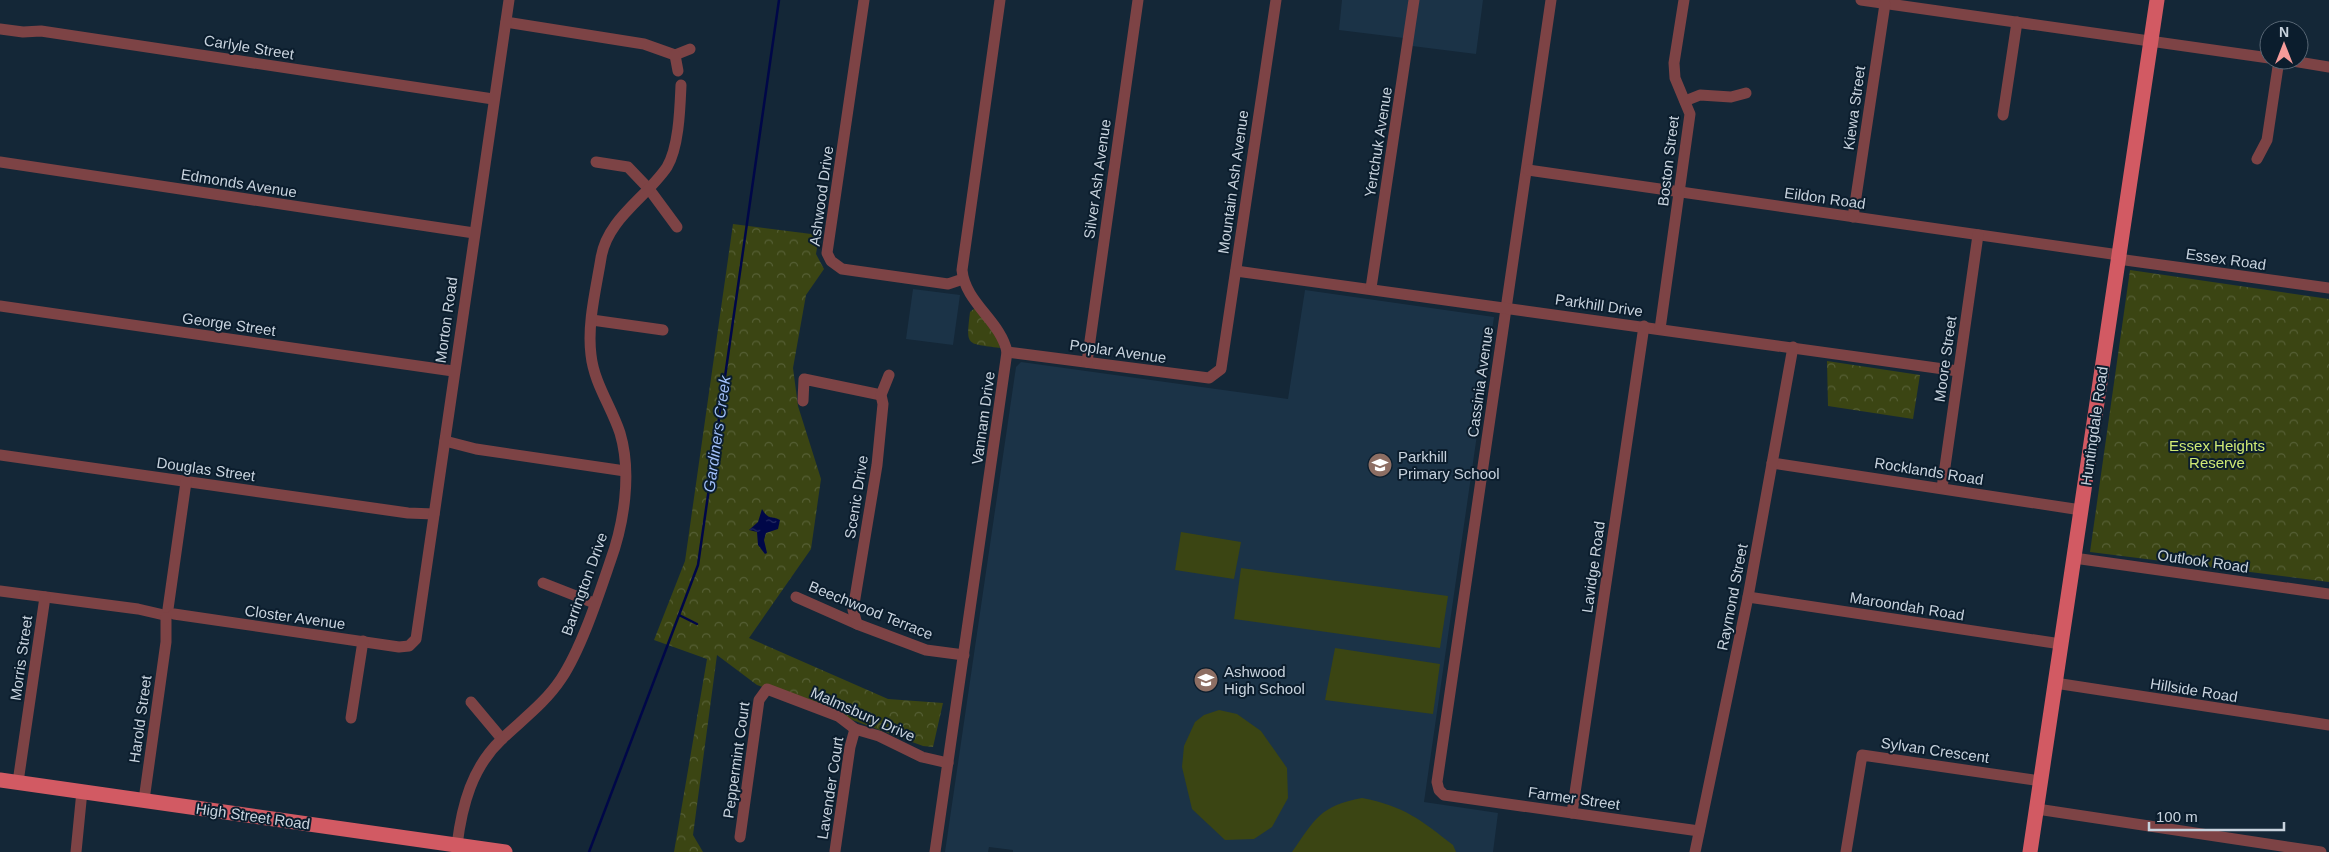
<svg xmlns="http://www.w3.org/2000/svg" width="2329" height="852" viewBox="0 0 2329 852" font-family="Helvetica,sans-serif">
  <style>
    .built { fill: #1b3347 }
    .grass { fill: #3b4513 }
    .park { fill: url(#park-crowns) }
    .water { fill: url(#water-ripples) }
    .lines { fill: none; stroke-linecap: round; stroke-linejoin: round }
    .stream { stroke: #000748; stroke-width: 2.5 }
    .minor { stroke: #7d4345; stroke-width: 11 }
    .major { stroke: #d25a63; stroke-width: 15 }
    .labels { text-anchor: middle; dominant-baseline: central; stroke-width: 4; stroke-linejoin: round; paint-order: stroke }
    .street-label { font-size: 15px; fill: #c8d3de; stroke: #0b1d2d }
    .park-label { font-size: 15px; fill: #d0ea74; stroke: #0b1d2d }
    .poi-label { font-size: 15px; fill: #c8d3de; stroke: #0b1d2d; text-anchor: start }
    .water-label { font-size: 16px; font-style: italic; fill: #a1bff9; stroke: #0b1d2d }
  </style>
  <defs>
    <pattern id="park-crowns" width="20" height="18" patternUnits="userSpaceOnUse" patternTransform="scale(1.25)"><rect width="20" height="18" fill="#3b4513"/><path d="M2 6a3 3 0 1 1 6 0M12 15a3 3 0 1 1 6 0" fill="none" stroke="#565f35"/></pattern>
    <pattern id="water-ripples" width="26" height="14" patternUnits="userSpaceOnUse" patternTransform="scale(1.25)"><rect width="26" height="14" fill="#000748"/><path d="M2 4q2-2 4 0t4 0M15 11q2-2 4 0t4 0" fill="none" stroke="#242a62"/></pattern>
  </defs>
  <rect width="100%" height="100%" fill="#142737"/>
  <g class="built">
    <path d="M1342,0h141l-7,54 -72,-9v-7l-65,-8z"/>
    <path d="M913,289l47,6 -7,50 -47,-6z"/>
    <path d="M1305,290l189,27 -70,485 74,11 -5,39h-480v-2l-24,-3 -1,5h-43l71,-485 5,-5 267,37z"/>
  </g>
  <g class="grass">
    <path d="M1181,532l60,10 -7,37 -59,-9z"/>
    <path d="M1241,568l207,28 -8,52 -206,-29z"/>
    <path d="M1335,648l105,16 -7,50 -108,-14z"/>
    <path d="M1219,710l18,4 24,17 26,37 1,30 -16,29 -18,12 -29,1 -33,-31 -10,-42 2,-21 11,-24 9,-7z"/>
    <path d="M1362,798c42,8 59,22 91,47l3,7h-164c24,-34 28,-46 70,-54z"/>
  </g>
  <g class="park">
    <path d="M733,224l86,11 -3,19 8,15 -18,26 -13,73 5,38 23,73 -10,70 -62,89 139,61 55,4 -10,44 -10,-1 -166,-61 -40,-30 -24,180 10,17h-29l33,-193 -53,-19 31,-79z"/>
    <path d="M2130,270l199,29v283l-239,-30z"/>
    <path d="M975,308l23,31 2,9c-34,-5 -34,-1 -30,-36z"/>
    <path d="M1827,361l93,14 -7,44 -85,-13z"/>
  </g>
  <path class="water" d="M762,509c7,12 9,6 18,11l-2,9 -12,4 -2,7 3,13 -2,1 -7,-9 -1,-13 -8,-2 9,-8z"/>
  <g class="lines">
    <g class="stream">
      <path d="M679,615l18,9"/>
      <path d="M589,852l109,-287 81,-565"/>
    </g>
    <g class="minor">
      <path d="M864,0l-37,253 4,8 11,8 106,15 15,-5"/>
      <path d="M1551,0l-114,782 2,8 5,5 255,36"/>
      <path d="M1861,0l408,58"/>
      <path d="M506,22l138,22 31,11 15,-6"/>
      <path d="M0,29l23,3 18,-1 452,68"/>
      <path d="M675,55l3,16"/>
      <path d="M2286,60l43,7"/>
      <path d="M1685,101l15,-6 31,2 15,-4"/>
      <path d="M2003,115l14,-93"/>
      <path d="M2257,159l10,-19 12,-80"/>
      <path d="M0,162l474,71"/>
      <path d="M596,162l32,5 21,22 28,38"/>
      <path d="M1528,170l591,85"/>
      <path d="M1853,217l32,-213"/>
      <path d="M2118,259l211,29"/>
      <path d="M1236,271l722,100"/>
      <path d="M1371,288l43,-288"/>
      <path d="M0,306l453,65"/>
      <path d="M592,320l71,10"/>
      <path d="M1660,329l30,-215 -15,-36 -1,-15 10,-63"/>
      <path d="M1007,352l202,26 12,-9 55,-369"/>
      <path d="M1087,362l51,-362"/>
      <path d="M803,401l1,-22 77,16"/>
      <path d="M445,441l31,8 149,22"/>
      <path d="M0,455l408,58 26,1"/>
      <path d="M1772,463l309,47"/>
      <path d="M1942,488l36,-253"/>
      <path d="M2074,558l255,36"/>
      <path d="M543,583l51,20"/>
      <path d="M0,591l138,18 26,6"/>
      <path d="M796,597l61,27 69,26 38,5"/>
      <path d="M1748,597l313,47"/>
      <path d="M168,609l18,-127"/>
      <path d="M174,614l225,33 10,-1 7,-7 93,-639"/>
      <path d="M857,624l-4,-14 24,-145 6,-61 -2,-9 8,-20"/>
      <path d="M2055,683l274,42"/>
      <path d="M471,702l31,37"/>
      <path d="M351,718l12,-77"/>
      <path d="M18,782l27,-185"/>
      <path d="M144,800l22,-158v-24"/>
      <path d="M2037,809l284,43"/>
      <path d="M1572,813l72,-487"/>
      <path d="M740,837l19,-137 8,-11 71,27 17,13 24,7 43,21 26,6"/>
      <path d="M457,845c5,-40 15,-78 45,-106 21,-20 43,-36 59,-60 20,-30 37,-82 49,-117 14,-38 22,-89 10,-129 -9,-27 -26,-50 -29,-78 -4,-31 5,-66 10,-97 6,-39 45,-60 66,-91 12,-20 13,-59 14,-82"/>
      <path d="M835,851l15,-104 5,-18"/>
      <path d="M76,852l6,-61"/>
      <path d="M935,852l72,-500c-6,-31 -42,-49 -45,-82l38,-270"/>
      <path d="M1695,852l53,-255 45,-250"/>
      <path d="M1846,852l16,-97 179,26"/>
    </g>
    <g class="major">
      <path d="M0,780l505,72"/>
      <path d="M2030,852l127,-852"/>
    </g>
  </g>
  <defs>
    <symbol id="school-disc" viewBox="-11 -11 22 22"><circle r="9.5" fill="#8d6e63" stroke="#0b1d2d"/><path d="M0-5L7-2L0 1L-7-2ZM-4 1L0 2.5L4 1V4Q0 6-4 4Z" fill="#fff"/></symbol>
  </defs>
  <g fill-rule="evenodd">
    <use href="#school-disc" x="1366" y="451" width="28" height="28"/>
    <use href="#school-disc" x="1192" y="666" width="28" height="28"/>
  </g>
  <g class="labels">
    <g class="street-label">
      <text transform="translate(249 47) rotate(9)">Carlyle Street</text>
      <text transform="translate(1854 108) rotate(-82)">Kiewa Street</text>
      <text transform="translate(1378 142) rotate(-81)">Yertchuk Avenue</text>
      <text transform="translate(1668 161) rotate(-83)">Boston Street</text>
      <text transform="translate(1097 179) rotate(-82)">Silver Ash Avenue</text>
      <text transform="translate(1233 182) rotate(-82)">Mountain Ash Avenue</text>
      <text transform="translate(239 183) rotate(9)">Edmonds Avenue</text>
      <text transform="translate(821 196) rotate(-82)">Ashwood Drive</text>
      <text transform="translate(1825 198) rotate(8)">Eildon Road</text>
      <text transform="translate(2226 259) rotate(8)">Essex Road</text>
      <text transform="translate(1599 305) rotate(8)">Parkhill Drive</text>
      <text transform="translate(446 320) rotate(-82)">Morton Road</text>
      <text transform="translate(229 324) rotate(8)">George Street</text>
      <text transform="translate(1118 351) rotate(8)">Poplar Avenue</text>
      <text transform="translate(1945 359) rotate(-82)">Moore Street</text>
      <text transform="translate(1480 382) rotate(-82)">Cassinia Avenue</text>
      <text transform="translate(983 418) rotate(-82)">Vannam Drive</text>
      <text transform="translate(2094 426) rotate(-82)">Huntingdale Road</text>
      <text transform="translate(206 469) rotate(8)">Douglas Street</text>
      <text transform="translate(1929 471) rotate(9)">Rocklands Road</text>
      <text transform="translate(856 497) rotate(-81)">Scenic Drive</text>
      <text transform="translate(2203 561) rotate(8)">Outlook Road</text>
      <text transform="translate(1593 567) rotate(-82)">Lavidge Road</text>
      <text transform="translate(584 584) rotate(-70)">Barrington Drive</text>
      <text transform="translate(1732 597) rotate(-79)">Raymond Street</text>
      <text transform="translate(1907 606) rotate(9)">Maroondah Road</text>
      <text transform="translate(871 610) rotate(22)">Beechwood Terrace</text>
      <text transform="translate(295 617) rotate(8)">Closter Avenue</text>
      <text transform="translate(21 658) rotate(-82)">Morris Street</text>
      <text transform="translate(2194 690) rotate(9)">Hillside Road</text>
      <text transform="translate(863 714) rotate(24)">Malmsbury Drive</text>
      <text transform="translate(140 719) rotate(-82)">Harold Street</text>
      <text transform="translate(1935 750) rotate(8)">Sylvan Crescent</text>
      <text transform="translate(736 760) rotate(-82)">Peppermint Court</text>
      <text transform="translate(830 788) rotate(-81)">Lavender Court</text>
      <text transform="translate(1574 798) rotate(8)">Farmer Street</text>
      <text transform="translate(253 816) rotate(8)">High Street Road</text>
    </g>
    <g class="park-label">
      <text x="2217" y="445">Essex Heights<tspan x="2217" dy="17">Reserve</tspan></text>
    </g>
    <g class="poi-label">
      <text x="1398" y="456">Parkhill<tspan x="1398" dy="17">Primary School</tspan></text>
      <text x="1224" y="671">Ashwood<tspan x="1224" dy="17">High School</tspan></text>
    </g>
    <g class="water-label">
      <text transform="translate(717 434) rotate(-82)">Gardiners Creek</text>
    </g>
  </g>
  <g transform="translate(2284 45)"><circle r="24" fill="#0b1d2d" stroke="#576674"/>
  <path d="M0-4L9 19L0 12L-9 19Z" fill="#f59b9a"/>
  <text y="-8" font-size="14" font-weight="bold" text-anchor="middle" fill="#c8d3de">N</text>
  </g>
  <path d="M2149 822v8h135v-8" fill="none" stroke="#c8d3de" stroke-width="2.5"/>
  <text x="2156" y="822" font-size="15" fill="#c8d3de" stroke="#0b1d2d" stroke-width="4" paint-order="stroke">100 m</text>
</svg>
